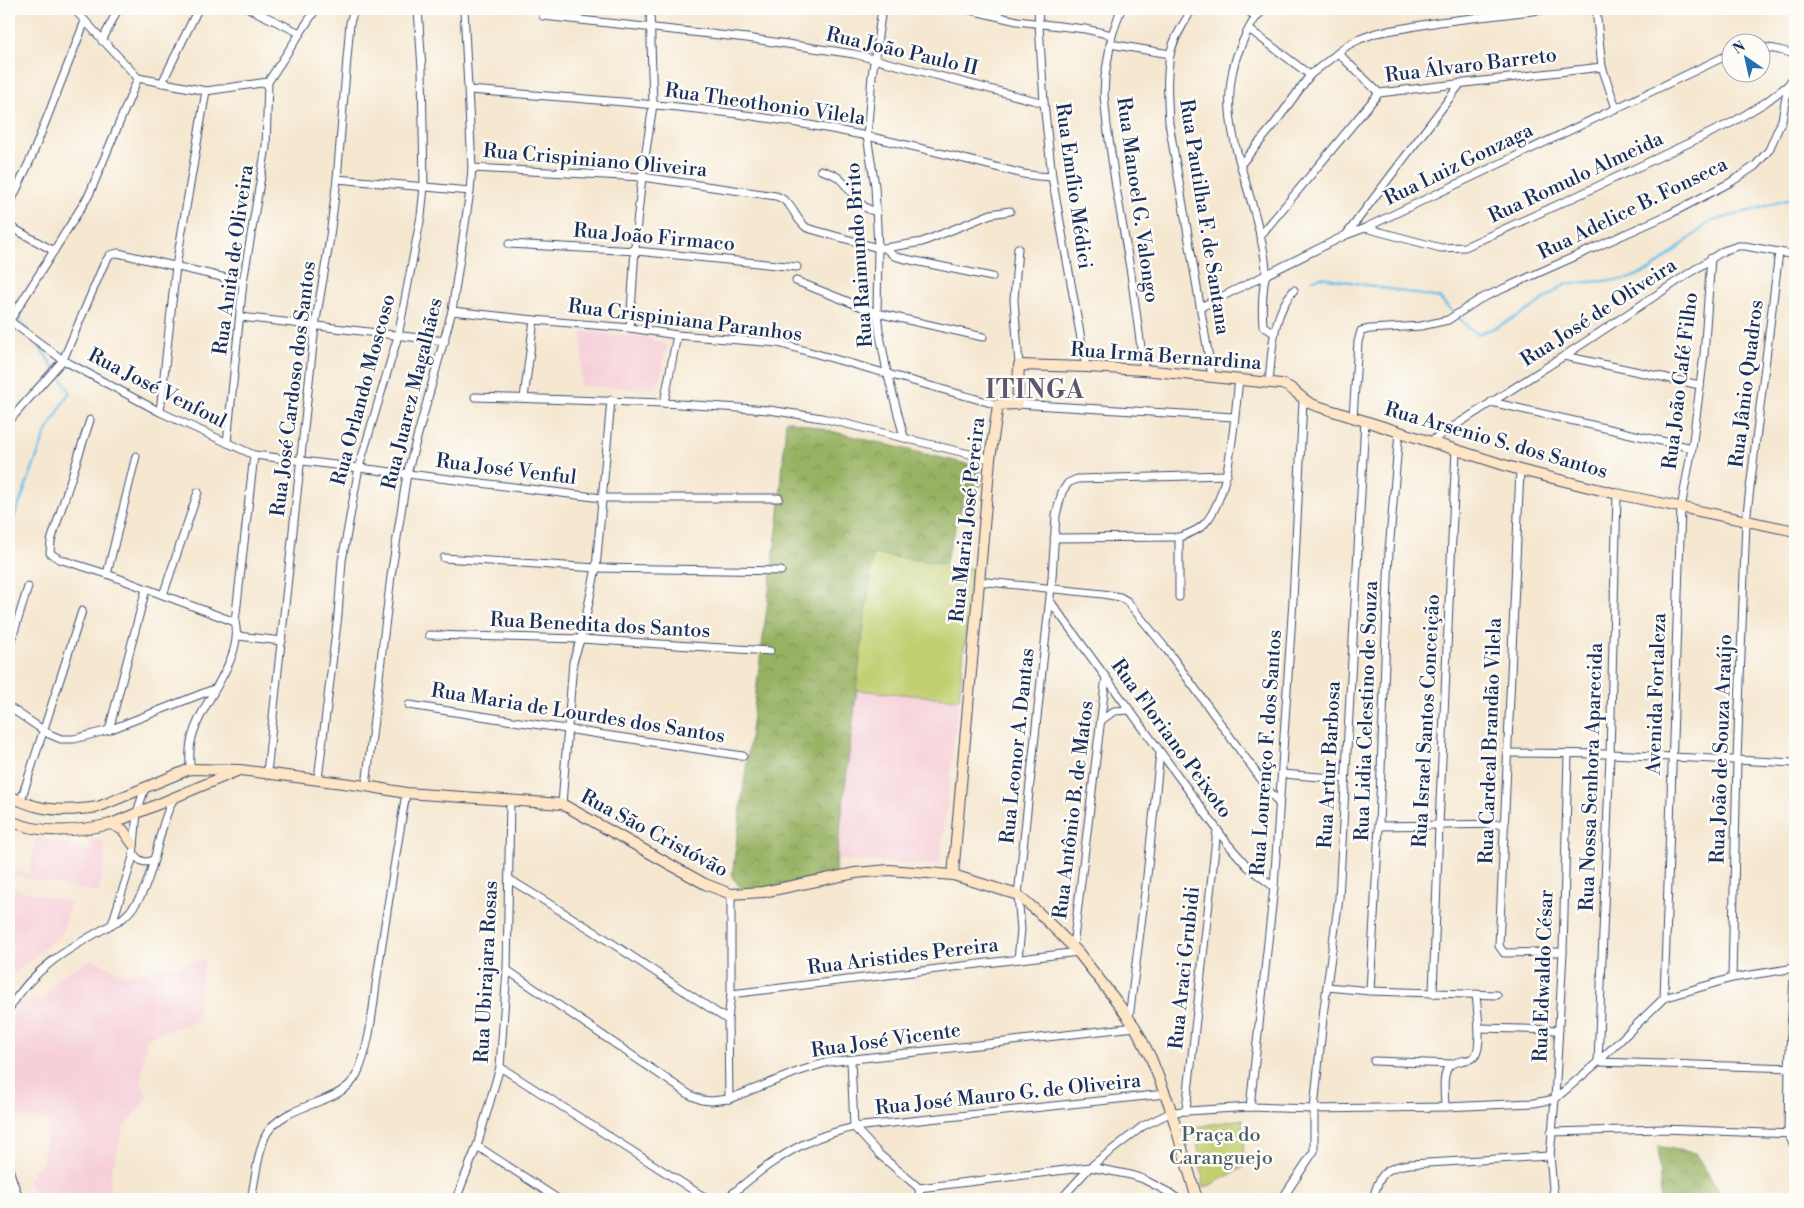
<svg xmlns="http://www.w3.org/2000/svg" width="1804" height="1208" viewBox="0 0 1804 1208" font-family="'Libre Bodoni',serif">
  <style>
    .built { fill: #f6cfd9 }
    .forest { fill: url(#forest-crowns); stroke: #5a7060 }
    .park { fill: #c1cf71; stroke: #6e7f68 }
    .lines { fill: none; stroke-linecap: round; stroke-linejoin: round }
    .stream { stroke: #6fc1eb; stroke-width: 2.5 }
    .minor-casing { stroke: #3c4b6f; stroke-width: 9 }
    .secondary-casing { stroke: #3c4b6f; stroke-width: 12 }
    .minor { stroke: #fff; stroke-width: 7 }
    .secondary { stroke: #fde5c5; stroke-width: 10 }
    .labels { text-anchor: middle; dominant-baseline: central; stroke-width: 5; stroke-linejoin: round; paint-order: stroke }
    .street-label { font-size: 20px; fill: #1b2f5e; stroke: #fdfcf7 }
    .park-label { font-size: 20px; fill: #4d5f64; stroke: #fdfcf7 }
    .district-label { font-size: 25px; font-weight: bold; letter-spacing: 1px; fill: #5f576e; stroke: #fdfcf7 }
  </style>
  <defs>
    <pattern id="forest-crowns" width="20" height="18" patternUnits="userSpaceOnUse" patternTransform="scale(1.25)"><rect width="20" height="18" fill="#98b263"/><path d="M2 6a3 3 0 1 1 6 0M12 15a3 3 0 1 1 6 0" fill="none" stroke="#7b9155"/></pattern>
  </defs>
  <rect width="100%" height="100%" fill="#fdfcf7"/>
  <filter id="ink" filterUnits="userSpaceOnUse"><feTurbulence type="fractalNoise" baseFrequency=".02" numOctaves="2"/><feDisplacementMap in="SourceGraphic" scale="10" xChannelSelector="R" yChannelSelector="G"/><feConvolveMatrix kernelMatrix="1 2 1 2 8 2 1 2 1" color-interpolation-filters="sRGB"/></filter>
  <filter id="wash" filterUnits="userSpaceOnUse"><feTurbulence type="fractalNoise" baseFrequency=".0096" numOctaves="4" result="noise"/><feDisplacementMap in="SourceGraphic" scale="20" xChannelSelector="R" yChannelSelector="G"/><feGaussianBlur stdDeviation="1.12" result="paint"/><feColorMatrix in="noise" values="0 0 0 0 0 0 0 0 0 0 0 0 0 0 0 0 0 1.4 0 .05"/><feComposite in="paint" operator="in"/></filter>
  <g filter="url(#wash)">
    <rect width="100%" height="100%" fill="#f5e7d0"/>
    <g class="built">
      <path d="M582,331l64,6 21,8 -9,41 -8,3 -69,-3z"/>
      <path d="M856,690l103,9 -19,166 -105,-5z"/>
      <path d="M9,836l3,4v13l-3,18 20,3 7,-37 53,12v-10h10l6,7 -1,20 -5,27 -90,-19z"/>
      <path d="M9,888l62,14 -9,32 -53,43z"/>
      <path d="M92,959l33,16 80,-15 -10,62 -48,15 -6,44 7,17 -24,30 -13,44 -2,27h-77l-5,-21 7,-3 -2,-5 10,-7 7,-42 -38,-6 -2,-4v-90l9,-19 12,-1 2,-4 12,2 13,-22z"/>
    </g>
    <g class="forest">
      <path d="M786,420l193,47 3,18 -16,7 -21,72 -72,-10 -39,325 -87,16 -15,-18 47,-363z"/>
      <path d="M1658,1146l37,7 29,46h-63z"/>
    </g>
    <g class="park">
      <path d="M873,554l99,14 -13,131 -103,-9z"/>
      <path d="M1243,1119l1,48 -40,21 -9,-61z"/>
    </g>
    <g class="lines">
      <g class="stream">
        <path d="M1313,279l9,-2 117,21 31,31 7,5 20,-7 32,-17 36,-26 63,-5 24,-10 58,-47 77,-22 8,-6"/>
        <path d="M9,299l3,9 16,23"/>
        <path d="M9,531l36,-96 25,-44 -31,-45"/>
      </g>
    </g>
  </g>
  <g filter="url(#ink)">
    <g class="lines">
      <defs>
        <g id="minor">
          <path d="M74,9l64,69 68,13 62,-9 48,-73"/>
          <path d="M250,9l50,24"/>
          <path d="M882,9l-10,67 -5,60 8,50 3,62 -1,65 2,17 8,42 17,65"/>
          <path d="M966,9l51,12 68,8 27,6"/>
          <path d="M1038,9l6,94 8,74 34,190"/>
          <path d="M1121,9l-9,26 -7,41 -1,19 3,31 9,61 15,87 13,96"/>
          <path d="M1192,9c-8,14 -19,30 -22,46 -4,23 -2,45 -1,68l43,253"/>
          <path d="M1247,9l8,8"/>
          <path d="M1265,9c-12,9 -17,21 -23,34 -31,66 4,127 18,192 3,12 6,26 6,38 0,4 -2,7 -2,11 -2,14 -2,28 -1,42l11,7"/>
          <path d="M1596,9l6,58 14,41"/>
          <path d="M9,15l2,-6"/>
          <path d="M543,16l204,22 107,16 190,49"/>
          <path d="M1249,29l61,46"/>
          <path d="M102,41l16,-32"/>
          <path d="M1110,44l60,10"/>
          <path d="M1762,47l13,2 20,5"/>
          <path d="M1338,53l41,40"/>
          <path d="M162,83l36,-74"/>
          <path d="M469,90c113,9 228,15 340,35 71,12 144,31 214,49l15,2 14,1"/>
          <path d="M1241,164l32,-38 37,-51 38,-30 12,-6 16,-6 63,-11 110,-13"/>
          <path d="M472,168l170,9 134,19c18,6 17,22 31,32l71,20h7l37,-6 69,-28 19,-3"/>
          <path d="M821,170c5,2 10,3 15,6 14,9 22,34 40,35"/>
          <path d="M337,179l133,12"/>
          <path d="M9,206l23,-50 53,-135"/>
          <path d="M9,226l45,25"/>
          <path d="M1365,228l76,20 24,-1 114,-52 154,-73 33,-20 22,-17"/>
          <path d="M1346,235l115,-152"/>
          <path d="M1260,236l119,-143 223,-26"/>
          <path d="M509,244l127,7 161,16"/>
          <path d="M885,248l9,8 7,2 91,19"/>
          <path d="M1018,248l-4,52 5,65"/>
          <path d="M796,281l81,32 106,24"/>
          <path d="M1201,307l145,-72 19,-7 367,-175"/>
          <path d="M452,311l82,9 96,8 47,7 101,8 220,62"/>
          <path d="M241,317l204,24"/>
          <path d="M10,321l53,39 97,52 94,43 348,43h177"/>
          <path d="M9,322l80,-127 49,-117"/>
          <path d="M630,328l6,-96 6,-55 11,-72 -3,-96"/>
          <path d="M1564,356l136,29"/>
          <path d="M1269,382c3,-30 3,-68 25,-92"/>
          <path d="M475,397l189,6 105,7 53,8 168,41"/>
          <path d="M524,398l10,-78"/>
          <path d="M1491,402l201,46"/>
          <path d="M664,403l13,-68"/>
          <path d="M1017,404l217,13"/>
          <path d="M160,412l16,-146 30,-175"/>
          <path d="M1353,417l5,-75 3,-11 9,-2 51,-3 27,-6 32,-21 190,-85 61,-32 24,-16 14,-16 13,-30 6,-35 7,-10"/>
          <path d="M90,420l-39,121 -1,12 9,6 48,15 128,48"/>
          <path d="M9,421l54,-61 41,-96 6,-9 8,-2 125,29"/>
          <path d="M1431,441l133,-85 159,-105 15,-5h7l50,9"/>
          <path d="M227,443l16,-161 23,-135 2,-65"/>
          <path d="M1520,470l-21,476 5,7 59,-1"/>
          <path d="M1617,494l-7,260 -12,308 197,6"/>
          <path d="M1054,538l125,-1c10,-3 21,-7 27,-15 25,-29 28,-103 33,-142"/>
          <path d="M444,558l152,10 185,3"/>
          <path d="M107,574l29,-118"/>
          <path d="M978,581l125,13 17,3 7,4 40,49 112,154"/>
          <path d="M163,595l35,-103"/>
          <path d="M1179,597v-60"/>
          <path d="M1050,601l177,242 21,24 26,20"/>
          <path d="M429,635l152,4 189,12"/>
          <path d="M238,636l44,5"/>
          <path d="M9,648l19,-61"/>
          <path d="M409,705l334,51"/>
          <path d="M9,707l40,27 12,5h13l35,-9 105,-41"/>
          <path d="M1102,720l12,-9 16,-1"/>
          <path d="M109,730l37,-141"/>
          <path d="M1507,753l103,1 185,9"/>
          <path d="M190,769c0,-8 -1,-18 1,-27 7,-38 54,-82 44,-120l19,-167"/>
          <path d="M267,773l48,-447 14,-82 8,-65 13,-156 4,-14"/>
          <path d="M1282,774l63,5"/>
          <path d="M318,779l20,-164 4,-54 17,-94 39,-131 23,-120 3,-29 -2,-118 -4,-60"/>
          <path d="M366,786l25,-210 16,-102 45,-163 18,-120 2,-23 -8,-159"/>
          <path d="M21,800l61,-189"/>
          <path d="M562,804l11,-142 10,-31 13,-63 15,-168"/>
          <path d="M1379,826l126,-2"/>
          <path d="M134,854c5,7 12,11 20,5"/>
          <path d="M509,879l86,53 133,88"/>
          <path d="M112,924l21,-67 4,-45 8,-24"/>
          <path d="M1073,947l33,-270"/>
          <path d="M1018,959l3,-29 -3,-35 34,-317 4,-63 6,-23 6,-9 9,-4 150,-4"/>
          <path d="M507,970l183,125 12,5 9,1 18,-2 68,-27 31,-10 307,-35"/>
          <path d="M1732,978l5,-218 9,-239 33,-269"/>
          <path d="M1327,987l43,4 127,4"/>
          <path d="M1370,991l9,-165 10,-275 10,-119"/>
          <path d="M731,994l347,-42"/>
          <path d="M1433,994l6,-169 17,-375"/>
          <path d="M1664,998l17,-490 11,-60 12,-93 7,-97"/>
          <path d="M9,1009c27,-46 70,-66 114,-91 35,-30 30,-82 51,-120"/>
          <path d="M1129,1018l17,-133 14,-132"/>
          <path d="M1479,1028l80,2"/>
          <path d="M851,1060l3,67"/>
          <path d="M1374,1061l77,3"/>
          <path d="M500,1067l201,128 10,4"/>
          <path d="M729,1099l-1,-79 3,-26v-100"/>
          <path d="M1250,1107l24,-220 19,-287 10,-199"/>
          <path d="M1445,1107c0,-11 -4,-33 5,-42 3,-2 7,-3 11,-4 4,-1 11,-1 14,-5 8,-11 2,-48 1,-62"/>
          <path d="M1186,1110l31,-280"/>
          <path d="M854,1127l26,28 39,33"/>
          <path d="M1551,1132l112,-3 132,5"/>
          <path d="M1788,1134l1,-66 6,-109"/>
          <path d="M1788,1134l7,13"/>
          <path d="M477,1146l81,53"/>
          <path d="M9,1169l10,30"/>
          <path d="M919,1188l171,-21 41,8 12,4 25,13 10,7"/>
          <path d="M919,1188l1,11"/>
          <path d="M251,1199c4,-17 7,-51 16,-66 20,-32 75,-27 90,-59 13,-27 16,-68 20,-97 9,-61 19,-123 29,-184"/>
          <path d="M456,1199l21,-53 23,-79 7,-97 3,-169"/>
          <path d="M726,1199c26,-22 55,-46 87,-59 12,-6 27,-9 41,-13l311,-33"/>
          <path d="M1061,1199l29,-32 53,-41 29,-14 78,-5 64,2 131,-2 89,-4 21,-4 43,-37 66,-64 68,-20 63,-10"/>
          <path d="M1282,1199l32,-48v-42l10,-101 15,-110 26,-478"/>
          <path d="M1373,1199c6,-24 11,-32 37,-35l140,-8"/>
          <path d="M1554,1199l-4,-43 5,-57 8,-147 5,-198"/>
        </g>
        <g id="secondary">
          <path d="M9,796c8,3 17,8 26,10 20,6 42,4 63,1l92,-38 50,1 126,16 40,7 156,11 143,80 26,10 32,-2 92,-19 34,-3 64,5 65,20 20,17 40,40 39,50 18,25 16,31 18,46 28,95"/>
          <path d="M9,820c30,15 71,11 102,4l126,-53"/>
          <path d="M111,824l12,6 10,14"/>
          <path d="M953,875l37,-416 8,-54 19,-1 2,-39 67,2 58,3 137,14c14,3 18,15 33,21l206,65 97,24 178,37"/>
        </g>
      </defs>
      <use href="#minor" class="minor-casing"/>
      <use href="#secondary" class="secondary-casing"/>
      <use href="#minor" class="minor"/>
      <use href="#secondary" class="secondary"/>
    </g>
  </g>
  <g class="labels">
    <g class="street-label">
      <text transform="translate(902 52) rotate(13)">Rua João Paulo II</text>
      <text transform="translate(1471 66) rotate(-7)">Rua Álvaro Barreto</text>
      <text transform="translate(765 105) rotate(8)">Rua Theothonio Vilela</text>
      <text transform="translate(595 161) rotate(5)">Rua Crispiniano Oliveira</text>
      <text transform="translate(1459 165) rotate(-26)">Rua Luiz Gonzaga</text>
      <text transform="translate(1576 178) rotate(-25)">Rua Romulo Almeida</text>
      <text transform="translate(1073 186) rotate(82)">Rua Emílio Médici</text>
      <text transform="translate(1137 200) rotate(82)">Rua Manoel G. Valongo</text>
      <text transform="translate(1633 209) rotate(-26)">Rua Adelice B. Fonseca</text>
      <text transform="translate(1204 217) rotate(81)">Rua Pautilha F. de Santana</text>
      <text transform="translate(654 238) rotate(5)">Rua João Firmaco</text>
      <text transform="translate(860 255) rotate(-94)">Rua Raimundo Brito</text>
      <text transform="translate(234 260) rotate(-82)">Rua Anita de Oliveira</text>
      <text transform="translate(1599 313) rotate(-33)">Rua José de Oliveira</text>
      <text transform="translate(685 321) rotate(7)">Rua Crispiniana Paranhos</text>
      <text transform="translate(1166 357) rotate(4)">Rua Irmã Bernardina</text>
      <text transform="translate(1681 381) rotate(-83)">Rua João Café Filho</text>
      <text transform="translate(1747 384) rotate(-83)">Rua Jânio Quadros</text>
      <text transform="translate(157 389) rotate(27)">Rua José Venfoul</text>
      <text transform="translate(294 389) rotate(-83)">Rua José Cardoso dos Santos</text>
      <text transform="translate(364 390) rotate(-75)">Rua Orlando Moscoso</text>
      <text transform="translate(413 394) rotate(-76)">Rua Juarez Magalhães</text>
      <text transform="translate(1496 441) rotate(16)">Rua Arsenio S. dos Santos</text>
      <text transform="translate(506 470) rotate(7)">Rua José Venful</text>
      <text transform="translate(968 520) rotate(-84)">Rua Maria José Pereira</text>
      <text transform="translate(600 626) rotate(3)">Rua Benedita dos Santos</text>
      <text transform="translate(1657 694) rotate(-88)">Avenida Fortaleza</text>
      <text transform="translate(1367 711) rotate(-88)">Rua Lidia Celestino de Souza</text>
      <text transform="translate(578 714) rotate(9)">Rua Maria de Lourdes dos Santos</text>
      <text transform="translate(1427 721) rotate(-87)">Rua Israel Santos Conceição</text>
      <text transform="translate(1171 739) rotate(54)">Rua Floriano Peixoto</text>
      <text transform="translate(1491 741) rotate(-88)">Rua Cardeal Brandão Vilela</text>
      <text transform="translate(1018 746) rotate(-84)">Rua Leonor A. Dantas</text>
      <text transform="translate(1722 749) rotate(-88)">Rua João de Souza Araújo</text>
      <text transform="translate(1267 753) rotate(-86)">Rua Lourenço F. dos Santos</text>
      <text transform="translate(1330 765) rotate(-87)">Rua Artur Barbosa</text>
      <text transform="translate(1592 777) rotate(-88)">Rua Nossa Senhora Aparecida</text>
      <text transform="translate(1074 810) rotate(-83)">Rua Antônio B. de Matos</text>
      <text transform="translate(654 834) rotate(28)">Rua São Cristóvão</text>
      <text transform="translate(903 957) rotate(-7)">Rua Aristides Pereira</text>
      <text transform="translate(1185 968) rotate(-84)">Rua Araci Grubidi</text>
      <text transform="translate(487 972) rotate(-87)">Rua Ubirajara Rosas</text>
      <text transform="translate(1544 976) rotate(-88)">Rua Edwaldo César</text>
      <text transform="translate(886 1041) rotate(-8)">Rua José Vicente</text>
      <text transform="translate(1008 1095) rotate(-6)">Rua José Mauro G. de Oliveira</text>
    </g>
    <g class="park-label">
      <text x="1221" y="1135">Praça do<tspan x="1221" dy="23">Caranguejo</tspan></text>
    </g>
    <g class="district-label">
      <text x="1035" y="390">ITINGA</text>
    </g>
  </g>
  <rect width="1804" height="1208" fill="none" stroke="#fdfcf7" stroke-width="30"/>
  <g transform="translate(1746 58) rotate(326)"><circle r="24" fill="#fdfcf7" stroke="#a3aaba"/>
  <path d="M0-4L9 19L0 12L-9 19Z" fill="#1f6fb2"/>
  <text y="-8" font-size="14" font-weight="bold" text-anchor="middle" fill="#1b2f5e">N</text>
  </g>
</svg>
